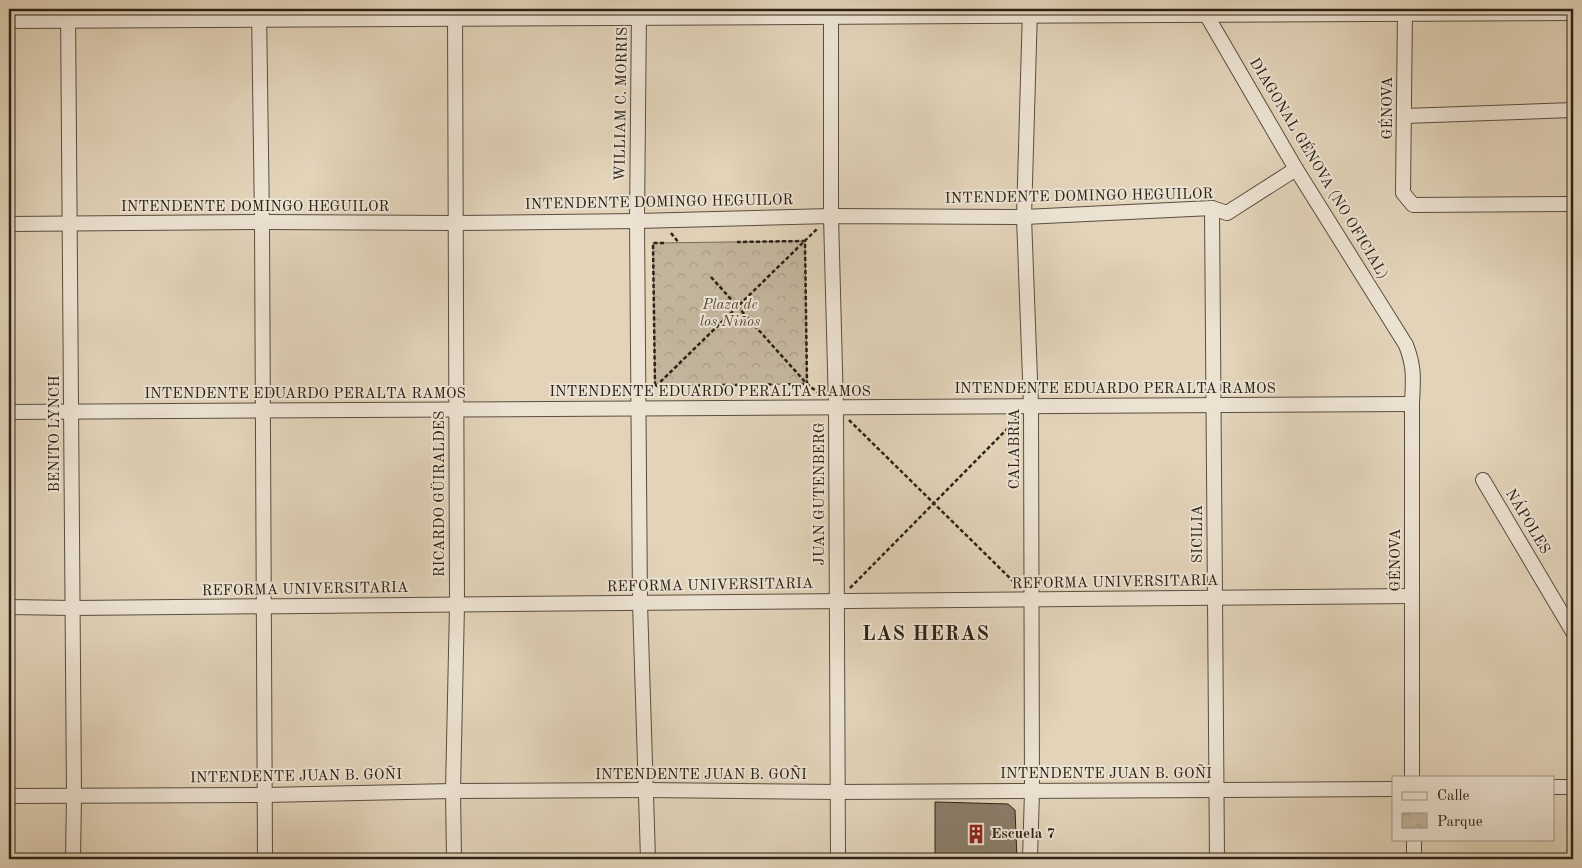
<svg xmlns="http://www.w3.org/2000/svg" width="1582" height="868" viewBox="0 0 1582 868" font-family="'Old Standard TT',serif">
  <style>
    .park { fill: url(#park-crowns); stroke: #786c5a }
    .building { fill: #8b7e6b; stroke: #2c2217 }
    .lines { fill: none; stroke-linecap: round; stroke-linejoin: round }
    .minor-casing { stroke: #5a4e40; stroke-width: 16 }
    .path { stroke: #2c2217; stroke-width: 2.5; stroke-dasharray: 4 2.5; stroke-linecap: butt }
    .minor { stroke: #ece2d2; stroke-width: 14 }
    .labels { text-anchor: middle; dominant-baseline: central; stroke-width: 4; stroke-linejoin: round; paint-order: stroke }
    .street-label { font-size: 15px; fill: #2c2217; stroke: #ece2d2 }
    .park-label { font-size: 15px; font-style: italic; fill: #524738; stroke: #ece2d2 }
    .poi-label { font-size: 15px; font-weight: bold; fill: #2c2217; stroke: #ece2d2; text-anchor: start }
    .district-label { font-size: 20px; font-weight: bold; letter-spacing: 1px; fill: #2c2217; stroke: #ece2d2 }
  </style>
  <defs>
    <pattern id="park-crowns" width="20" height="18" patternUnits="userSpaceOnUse" patternTransform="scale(1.25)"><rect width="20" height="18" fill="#c3b59d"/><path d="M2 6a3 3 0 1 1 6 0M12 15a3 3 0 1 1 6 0" fill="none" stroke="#a89b86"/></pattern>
  </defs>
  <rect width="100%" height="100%" fill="#e2d3b9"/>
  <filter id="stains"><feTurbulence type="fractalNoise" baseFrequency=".004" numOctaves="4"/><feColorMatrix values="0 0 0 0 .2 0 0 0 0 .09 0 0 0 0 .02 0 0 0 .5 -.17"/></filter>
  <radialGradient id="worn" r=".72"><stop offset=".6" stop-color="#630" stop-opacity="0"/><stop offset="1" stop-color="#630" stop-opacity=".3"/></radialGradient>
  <path class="park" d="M805,241l2,143 -152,2 -2,-143z"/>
  <path class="building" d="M935,802l73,2 7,6 2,49h-82z"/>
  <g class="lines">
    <defs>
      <g id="minor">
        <path d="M68,9l6,787 -1,63"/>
        <path d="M259,9l3,213 3,637"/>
        <path d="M831,9v207l5,191 2,452"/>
        <path d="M1030,9l-6,208 7,189 1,385 -2,68"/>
        <path d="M1203,9l93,160 110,176c9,23 7,35 6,59v373"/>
        <path d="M1405,9l-2,184 10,12 160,-1"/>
        <path d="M639,10l-2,211 3,382 8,256"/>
        <path d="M9,21l1564,-8"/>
        <path d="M1404,116l169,-6"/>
        <path d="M1212,208l5,651"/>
        <path d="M9,224l253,-2 194,1 181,-2 194,-5 193,1 188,-9 15,5 69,-44"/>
        <path d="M9,412l1403,-8"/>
        <path d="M1483,480l90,152"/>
        <path d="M9,607l64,1 1339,-12"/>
        <path d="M1553,787h20"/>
        <path d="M9,796l256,-1 188,-4 193,-1 191,2 556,-3"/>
        <path d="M1414,839v20"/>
        <path d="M454,859l-1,-68 4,-186 -2,-596"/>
      </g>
    </defs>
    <use href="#minor" class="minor-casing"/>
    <g class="path">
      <path d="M671,233l8,10"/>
      <path d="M664,243h-11l2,143 152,-2 -2,-143 -68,1"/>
      <path d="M711,277l96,107 14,11"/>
      <path d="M651,391l166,-162"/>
      <path d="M849,420l169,166"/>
      <path d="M850,588l167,-169"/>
    </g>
    <use href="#minor" class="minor"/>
  </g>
  <defs>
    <symbol id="building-bare" viewBox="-9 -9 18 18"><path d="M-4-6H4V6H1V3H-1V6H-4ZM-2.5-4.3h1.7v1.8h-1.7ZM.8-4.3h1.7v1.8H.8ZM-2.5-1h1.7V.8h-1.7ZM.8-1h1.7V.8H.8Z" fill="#8f2418" stroke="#ece2d2" stroke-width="2.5" paint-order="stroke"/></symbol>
  </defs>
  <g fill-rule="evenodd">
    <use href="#building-bare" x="962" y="820" width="28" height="28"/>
  </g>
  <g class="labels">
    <g class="street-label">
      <text transform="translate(622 104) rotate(-89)">WILLIAM C. MORRIS</text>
      <text transform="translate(1388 108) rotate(-90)">GÉNOVA</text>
      <text transform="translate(1318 169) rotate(59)">DIAGONAL GÉNOVA (NO OFICIAL)</text>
      <text transform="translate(1079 197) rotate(-1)">INTENDENTE DOMINGO HEGUILOR</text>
      <text transform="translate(659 203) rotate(-1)">INTENDENTE DOMINGO HEGUILOR</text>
      <text x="255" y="207">INTENDENTE DOMINGO HEGUILOR</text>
      <text x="1115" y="389">INTENDENTE EDUARDO PERALTA RAMOS</text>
      <text x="710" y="392">INTENDENTE EDUARDO PERALTA RAMOS</text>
      <text x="305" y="394">INTENDENTE EDUARDO PERALTA RAMOS</text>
      <text transform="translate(55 434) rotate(-90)">BENITO LYNCH</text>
      <text transform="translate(1015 449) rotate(-90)">CALABRIA</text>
      <text transform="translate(440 494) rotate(-90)">RICARDO GÜIRALDES</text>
      <text transform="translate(820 494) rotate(-90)">JUAN GUTENBERG</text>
      <text transform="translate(1527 522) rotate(59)">NÁPOLES</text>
      <text transform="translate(1198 534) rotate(-90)">SICILIA</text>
      <text transform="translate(1396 560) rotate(-90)">GÉNOVA</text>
      <text transform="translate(1115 583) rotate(-1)">REFORMA UNIVERSITARIA</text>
      <text transform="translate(710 586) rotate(-1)">REFORMA UNIVERSITARIA</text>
      <text transform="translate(305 590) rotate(-1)">REFORMA UNIVERSITARIA</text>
      <text x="1106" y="774">INTENDENTE JUAN B. GOÑI</text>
      <text x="701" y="775">INTENDENTE JUAN B. GOÑI</text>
      <text transform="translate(296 777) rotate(-1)">INTENDENTE JUAN B. GOÑI</text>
    </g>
    <g class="park-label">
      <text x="730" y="305">Plaza de<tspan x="730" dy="17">los Niños</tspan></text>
    </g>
    <g class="poi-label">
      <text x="991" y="834">Escuela 7</text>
    </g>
    <g class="district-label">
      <text x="926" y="635">LAS HERAS</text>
    </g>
  </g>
  <rect width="1582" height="868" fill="none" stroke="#e2d3b9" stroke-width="30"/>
  <rect x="10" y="10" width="1562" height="848" fill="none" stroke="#2c2217" stroke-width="2.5"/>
  <rect x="15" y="15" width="1552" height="838" fill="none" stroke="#2c2217"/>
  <rect x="1392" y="776" width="162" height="65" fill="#ece2d2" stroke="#9f9587"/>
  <rect x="1402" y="792" width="25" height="8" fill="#ece2d2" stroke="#9f9587"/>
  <text x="1437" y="800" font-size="15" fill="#2c2217">Calle</text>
  <rect x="1402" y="813" width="25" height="15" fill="url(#park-crowns)" stroke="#9f9587"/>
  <text x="1437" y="826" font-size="15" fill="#2c2217">Parque</text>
  <rect width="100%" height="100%" filter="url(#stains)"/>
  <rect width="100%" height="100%" fill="url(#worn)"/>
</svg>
